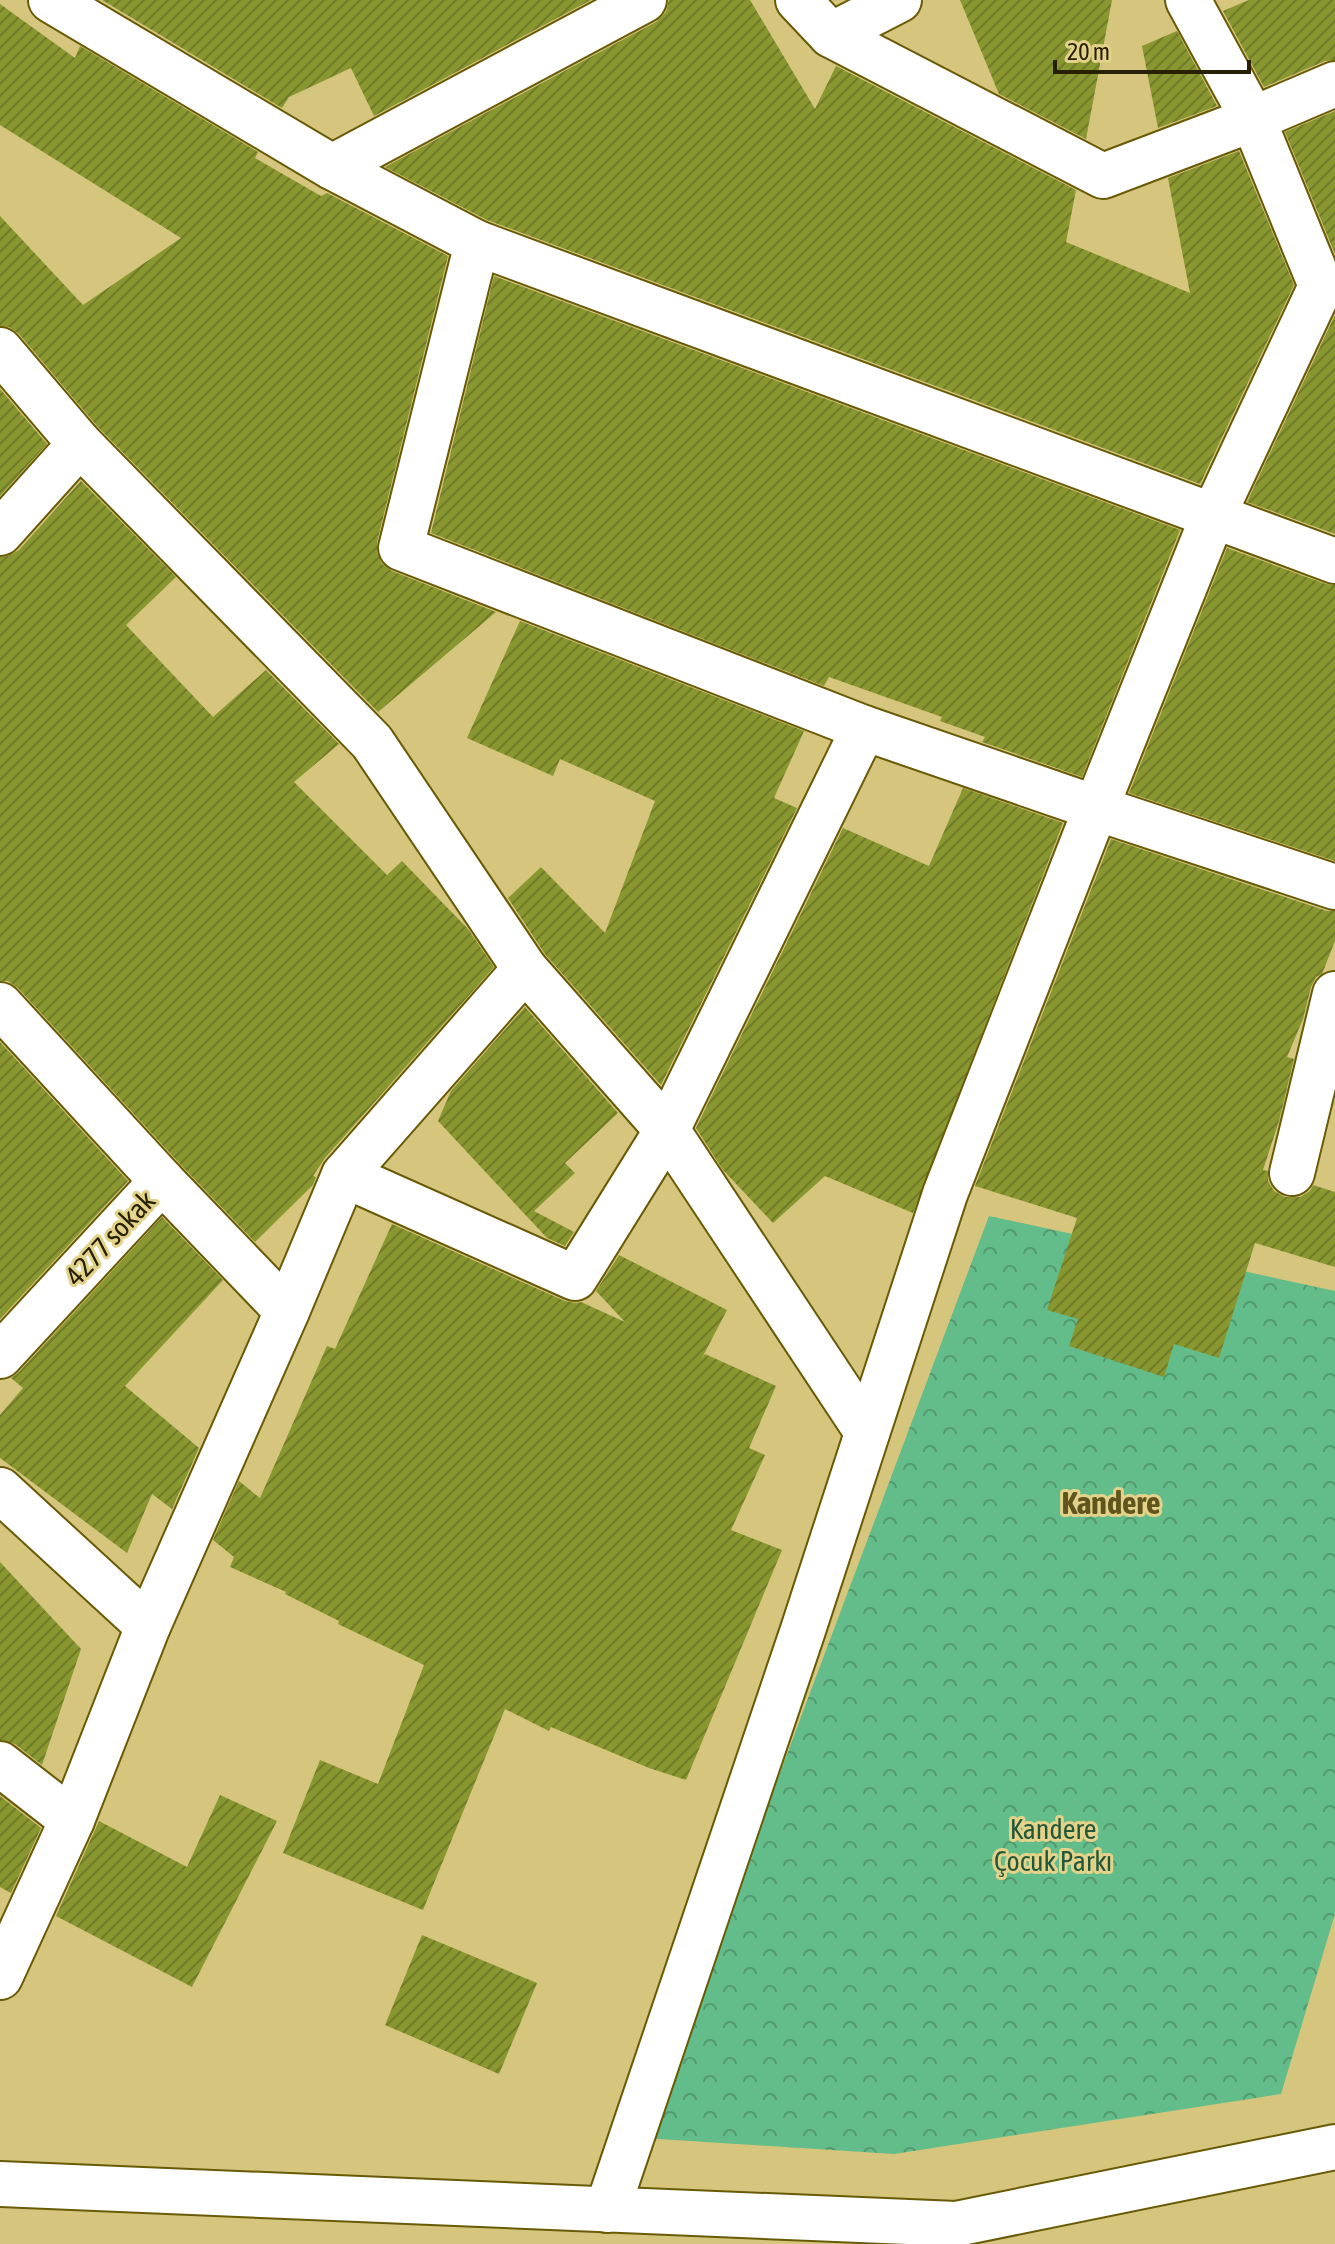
<svg xmlns="http://www.w3.org/2000/svg" width="1335" height="2244" viewBox="0 0 1335 2244" font-family="'Asap Condensed',sans-serif">
  <style>
    .park { fill: url(#park-crowns) }
    .building { fill: url(#building-hatch) }
    .lines { fill: none; stroke-linecap: round; stroke-linejoin: round }
    .street-casing { stroke: #695a05; stroke-width: 48 }
    .street { stroke: #fff; stroke-width: 44 }
    .labels { text-anchor: middle; dominant-baseline: central; stroke-width: 6; stroke-linejoin: round; paint-order: stroke }
    .street-label { font-size: 28px; fill: #272002; stroke: #e3d289 }
    .park-label { font-size: 28px; fill: #22573a; stroke: #e3d289 }
    .quarter-label { font-size: 32px; font-weight: bold; fill: #61551e; stroke: #e3d289 }
  </style>
  <defs>
    <pattern id="park-crowns" width="20" height="18" patternUnits="userSpaceOnUse" patternTransform="scale(2)"><rect width="20" height="18" fill="#63bd8a"/><path d="M2 6a3 3 0 1 1 6 0M12 15a3 3 0 1 1 6 0" fill="none" stroke="#52996f"/></pattern>
    <pattern id="building-hatch" width="6" height="6" patternUnits="userSpaceOnUse" patternTransform="scale(2)"><rect width="6" height="6" fill="#899731"/><path d="M-1 1l2-2M0 6l6-6M5 7l2-2" fill="none" stroke="#707b27"/></pattern>
  </defs>
  <rect width="100%" height="100%" fill="#d5c57d"/>
  <path class="park" d="M989,1216l346,75v623l-54,180 -387,60 -251,-16z"/>
  <g class="building">
    <path d="M102,0h489l-217,116 -23,-48 -62,29 -7,11z"/>
    <path d="M669,0h81l65,109 21,-43 240,124 -10,52 124,51 -22,-115 71,-27 55,134 -94,199 -713,-264 -102,-53 271,-145 10,-10z"/>
    <path d="M960,0h152l-26,139 -87,-45z"/>
    <path d="M1249,0h86v60l-10,1 -61,26 -41,-76z"/>
    <path d="M0,4l75,54 5,-12 178,106 -3,6 66,38 6,-3 121,63 -71,286v11l5,11 10,7 104,41 -118,100 -280,-285 -79,-93 -10,-7 -9,-1v-110l83,89 98,-67 -181,-113z"/>
    <path d="M1177,31l40,75 -59,22 -16,-82z"/>
    <path d="M1335,111v143l-50,-122z"/>
    <path d="M494,276l686,254 -98,247 -100,-35 3,-5 -45,-16 2,-4 -113,-40 -5,9 -393,-153z"/>
    <path d="M1335,315v219l-88,-32z"/>
    <path d="M0,389l47,55 -47,52z"/>
    <path d="M81,481l95,96 -50,48 87,92 53,-47 73,74 -45,38 93,93 15,-14 66,68 26,38 -169,191 -12,18 3,1 -3,8 -58,57 -75,-78 -162,-176 -10,-7h-8v-424l8,-1 11,-6z"/>
    <path d="M1227,548l99,36 9,1v276l-206,-68z"/>
    <path d="M520,621l284,110 -30,67 23,10 -136,277 -116,-131 -37,-56 33,-31 64,66 50,-132 -95,-42 -7,17 -86,-38z"/>
    <path d="M963,788l100,35 -150,390 -88,-37 -52,47 -50,-53 -27,-42 147,-300 86,38z"/>
    <path d="M1111,839l216,72h8v30l-13,33 -6,3 -5,10 -8,32 -16,38 7,2 -15,62 -16,49 5,1v10l6,10 11,6h15l10,-6 3,-6 22,7v75l-80,-24 -36,115 -45,-14 -10,33 -95,-31 9,-27 -31,-9 30,-92 -102,-32z"/>
    <path d="M525,1007l93,106 -53,50 10,10 -41,38 40,21 -9,14 -18,-8 -109,-117 13,-30z"/>
    <path d="M0,1042l128,139 -128,138z"/>
    <path d="M162,1217l61,63 -98,106 74,62 -27,61 -20,-15 -25,59 -127,-95v-43l23,-27 -12,-10 7,-5z"/>
    <path d="M392,1224l173,77 11,2 5,-1 44,20 -29,-31 23,-36 108,55 -25,48 3,-4 71,32 -27,62 16,7 -34,75 51,20 -96,230 -37,-12 -98,-41 -2,4 -44,-22 -82,201 -140,-57 37,-93 58,24 46,-119 -86,-41 1,-3 -54,-27 1,-2 -56,-25 4,-10 -21,-17 26,-59 21,17 67,-152 8,3z"/>
    <path d="M0,1562l81,87 -39,116 -27,-21 -15,-4z"/>
    <path d="M220,1795l57,26 -85,166 -136,-71 43,-95 88,46z"/>
    <path d="M0,1796l41,32 -30,65 -11,-6z"/>
    <path d="M422,1935l115,48 -38,91 -114,-49z"/>
  </g>
  <g class="lines">
    <defs>
      <g id="street">
        <path d="M51,0l281,167 312,-167"/>
        <path d="M1188,0l65,119 82,-35"/>
        <path d="M831,35l68,-35"/>
        <path d="M332,167l145,76 -76,305 463,180"/>
        <path d="M477,243l858,318"/>
        <path d="M0,350l80,94 292,298 153,227 142,161 200,302"/>
        <path d="M0,533l80,-89"/>
        <path d="M0,1005l162,176"/>
        <path d="M1292,1173l43,-179"/>
        <path d="M344,1175l181,-206"/>
        <path d="M0,1356l162,-175 125,130"/>
        <path d="M0,1490l148,136"/>
        <path d="M0,1764l72,56"/>
        <path d="M0,1977l72,-157 76,-194 139,-315 57,-136 231,103 92,-148 197,-402 232,80 117,-292 108,-230 -68,-167 -150,57 -272,-141 -33,-35"/>
        <path d="M0,2184l956,40 379,-77"/>
        <path d="M607,2210l196,-580 142,-436 151,-386 239,79"/>
      </g>
    </defs>
    <use href="#street" class="street-casing"/>
    <use href="#street" class="street"/>
  </g>
  <g class="labels">
    <g class="street-label">
      <text transform="translate(110 1238) rotate(-47)">4277 sokak</text>
    </g>
    <g class="park-label">
      <text x="1053" y="1829">Kandere<tspan x="1053" dy="32">Çocuk Parkı</tspan></text>
    </g>
    <g class="quarter-label">
      <text x="1111" y="1502">Kandere</text>
    </g>
  </g>
  <path d="M1055 60v12h194v-12" fill="none" stroke="#272002" stroke-width="4"/>
  <text x="1067" y="60" font-size="24" fill="#272002" stroke="#e3d289" stroke-width="6" paint-order="stroke">20 m</text>
</svg>
